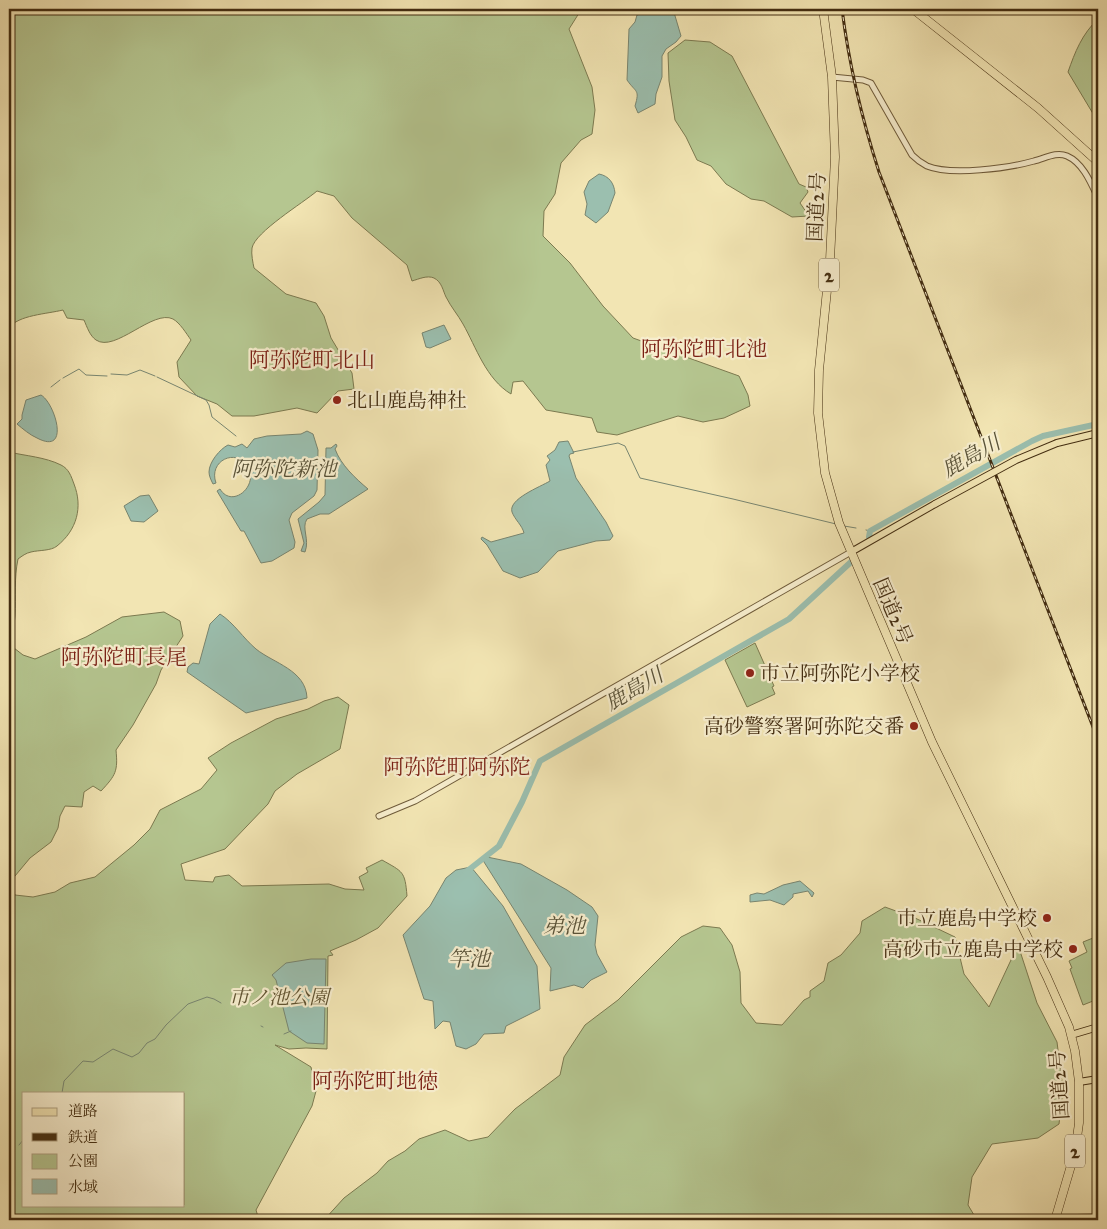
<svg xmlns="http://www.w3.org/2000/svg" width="1107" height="1229" viewBox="0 0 1107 1229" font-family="'IM FELL Great Primer','Noto Serif JP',serif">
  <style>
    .green { fill: #b5c690; stroke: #7c7a50; fill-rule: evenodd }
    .water { fill: #9bbfaf; stroke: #788570 }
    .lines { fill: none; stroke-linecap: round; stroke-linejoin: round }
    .stream { stroke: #788570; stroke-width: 1 }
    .river { stroke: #9bbfaf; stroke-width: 6 }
    .minor-casing { stroke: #6f5b3a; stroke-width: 7 }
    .major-casing { stroke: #432d11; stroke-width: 8 }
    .highway-casing { stroke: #432d11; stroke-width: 9 }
    .minor { stroke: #f7eece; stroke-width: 5 }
    .major { stroke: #f2e5b3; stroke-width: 6 }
    .highway { stroke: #f2e5b3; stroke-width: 8 }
    .rail-casing { stroke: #432d11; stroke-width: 3 }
    .rail { stroke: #f7eece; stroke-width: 1; stroke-dasharray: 4; stroke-linecap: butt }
    .major-bridge-casing { stroke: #432d11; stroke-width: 8; stroke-linecap: butt }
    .major-bridge { stroke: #f2e5b3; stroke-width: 6 }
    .poi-dot { fill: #8f2418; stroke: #f7eece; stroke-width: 2 }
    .labels { text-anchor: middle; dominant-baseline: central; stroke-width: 4.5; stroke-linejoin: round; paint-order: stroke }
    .shield { fill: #f7eece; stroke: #79674a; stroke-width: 1 }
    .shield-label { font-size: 19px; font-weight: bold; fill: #432d11 }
    .street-label { font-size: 20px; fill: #432d11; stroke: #f7eece }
    .poi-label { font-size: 20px; fill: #432d11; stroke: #f7eece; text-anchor: end }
    .park-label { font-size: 20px; font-style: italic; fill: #605331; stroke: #f7eece }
    .neighbourhood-label { font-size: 21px; fill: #7a1f14; stroke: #f7eece }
    .water-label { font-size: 21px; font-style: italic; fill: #595238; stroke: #f7eece }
  </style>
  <rect width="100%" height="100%" fill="#f2e5b3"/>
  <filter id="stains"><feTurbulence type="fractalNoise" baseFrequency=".004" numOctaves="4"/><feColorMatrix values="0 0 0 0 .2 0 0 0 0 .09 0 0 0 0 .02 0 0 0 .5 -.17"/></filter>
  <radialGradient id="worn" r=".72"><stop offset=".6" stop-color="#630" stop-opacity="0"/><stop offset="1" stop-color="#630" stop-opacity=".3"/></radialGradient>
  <g class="green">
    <path d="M9,9h595l-23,1 -12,19 23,58 3,23 -3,24 -11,6 -20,23 -6,31 -11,17 -1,25 27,27 33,43 30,32 106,38 9,19 2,11 -26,12 -21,4 -25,-6 -61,19 -20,-3 -5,-14 -46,-8 -23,-29 -10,1 -2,12c-25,-15 -35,-47 -48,-70 -5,-9 -12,-17 -17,-27 -3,-6 -4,-15 -12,-19 -7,-3 -15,1 -22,3l-5,-16 -55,-47 -18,-22 -17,-5c-14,12 -62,41 -65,57 -1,6 1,15 2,20l32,26 30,9 8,13 7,22 21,35 2,16 -16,2 -21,22 -20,-5 -43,8h-22l-15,-12 -20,-8 -18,-19 -2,-15 14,-22c-5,-7 -11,-17 -18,-21 -20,-10 -58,34 -77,21 -6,-4 -9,-13 -12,-20l-17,-2 -4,-8c-16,4 -45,5 -54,18z"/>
    <path d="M1098,19v103l-30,-50c7,-20 14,-38 30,-53z"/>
    <path d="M685,40l25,2 22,14 67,128 7,3 2,5 -8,11 9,13 -17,1 -28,-16 -13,-2 -25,-15 -15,-18 -14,-6 -11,-23 -11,-17 -6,-39 -1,-28z"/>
    <path d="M9,452c17,4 36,5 52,13 8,4 10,11 13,19 9,23 3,46 -17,62 -6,5 -18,4 -26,6 -5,1 -9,4 -13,7 -4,19 -2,37 -3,57 -1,11 -3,21 -1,32l9,7 12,4 51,-22 36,-20 42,-5 16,9 3,15 -22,34 -5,14 -23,41 -17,25c2,21 0,25 -15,41l-8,-5 -9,6 -2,15 -17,-1 -5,10 -2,12 -7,14 -21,16 -20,24 5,13 18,2 22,-5 15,-9 25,-6 39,-32 16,-16 10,-19 41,-21 16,-19 -9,-12 23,-15 45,-24 32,-10 16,-8 14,-4 11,8 -9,44 -43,25 -22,17 -7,13 -43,45 -44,15 4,16 28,2 2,-5 14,-2 13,11 87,-2 16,5 19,1 -5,-13 9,-5 -2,-4 16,-8c21,12 23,11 25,36l-29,32 -22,12 -26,11 3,4 -5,1 -1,93 -21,-1 -17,1 -14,-4 36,22 5,24 -4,15 -56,104 3,10h-250zM24,1093h160v112h-160z"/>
    <path d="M755,643l19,43 -2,1 3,7 -28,13 -22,-47z"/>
    <path d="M885,907l30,11 40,19 9,37 25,33 29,-62 19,58 20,39 6,48 -4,34 -21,14 -46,6 -20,33 -4,28 9,15h-653l20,-22 33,-25 11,-12 17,-10 14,-12 26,-9 24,11 19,-4 27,-28 45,-34 4,-18 21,-32 33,-25 63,-63 22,-11 17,2 12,17 8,27 1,31 15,20 26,2 22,-25 6,-3v-6l14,-10 4,-18 13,-8 19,-22 2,-12z"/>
    <path d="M1098,936v63l-15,6 -13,-36 2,-1 -3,-7 18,-9 -4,-10z"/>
  </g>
  <g class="water">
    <path d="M658,9h15l8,27 -5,6 -10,7 -4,7v21l-6,17 -1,10 -17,9 -3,-7c5,-17 1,-13 -8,-26l2,-51 6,-7 2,-7z"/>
    <path d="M599,174c10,2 15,9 16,19l-7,19 -12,11 -11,-8 2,-11 -3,-12 5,-11z"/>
    <path d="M444,325l7,14 -21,9 -4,-1 -4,-14z"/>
    <path d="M41,395c14,8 30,61 -4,43 -7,-3 -14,-9 -20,-14l5,-5v-4l4,-15z"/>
    <path d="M307,431l6,3 5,16 -1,40 -3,6 -22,17 -3,7 6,22 -1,6 -22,13 -11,2 -17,-32h-3l-24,-40 3,-2c12,20 39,-3 28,-22 -12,-20 -40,-6 -32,16l-3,1c-2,-4 -4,-8 -4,-12 0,-10 11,-23 19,-27l7,2 7,-3 5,4 7,-9 13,-3 34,-2z"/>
    <path d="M568,441l6,12 -4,1 -1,2 7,22 30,44 7,14 -3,4 -14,1 -38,10 -20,21 -18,6 -17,-7 -16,-26 -6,-6 1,-2 9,5 33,-9c-2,-8 -9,-13 -12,-21 -4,-13 28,-25 38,-31l-4,-16 4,-5 -3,-4 8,-6 4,-8z"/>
    <path d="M336,444l1,2 -2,3c6,16 20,29 33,40l-39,25h-9l-13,5c-6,9 3,20 -2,33l-4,-1 3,-8 -6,-24 21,-17 6,-7 1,-47h5z"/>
    <path d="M149,495l9,16 -14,11 -13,-1 -7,-15 16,-10z"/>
    <path d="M220,614c14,9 23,24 36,35 17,14 50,21 51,49l-61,15 -59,-41 1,-5 5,-4 6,1 11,-40z"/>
    <path d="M487,857l34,7 46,26 25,17 6,9 -3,29 2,9 10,18 -16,8 -8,8 -9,-3 -24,6 1,-23 -67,-106 -1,-2z"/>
    <path d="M471,867l32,39 34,60 3,43 -34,17 -2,7 -20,1 -8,10 -10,5 -10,-3 -6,-24 -7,-1 -8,8 -2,-28 -9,-2 -21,-64 27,-29 16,-28 10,-8z"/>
    <path d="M800,881l14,12 -2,4 -4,-6 -15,3v3l-9,8 -14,-5 -20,2v-7l7,-2 7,1 19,-9z"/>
    <path d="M311,959h15l-2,85 -17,-1 -18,-12 -13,-51 -4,-5 14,-12z"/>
  </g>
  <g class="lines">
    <g class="stream">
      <path d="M111,374l16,1 13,-5 15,6"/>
      <path d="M157,377l49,23 3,5 3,12 24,19"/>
      <path d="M63,378l16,-9 7,6 21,1"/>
      <path d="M51,387l9,-7"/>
      <path d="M573,452l45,-9 7,3 15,32 93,21 103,25"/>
      <path d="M844,526l12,2"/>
      <path d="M866,530l4,1"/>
      <path d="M261,1026l2,1"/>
      <path d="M284,1034l7,-3"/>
      <path d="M62,1093l2,-12 19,-20 10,1 20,-13 19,8 7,-4 8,-10 8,-4 11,-14 22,-21 19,-7 7,2 7,4"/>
      <path d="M19,1145l5,-6"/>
    </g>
    <g class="river">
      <path d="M869,537l1,-6 162,-90 11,-5 55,-12"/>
      <path d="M466,872l33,-26 23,-44 18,-41 249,-142 62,-57"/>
    </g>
    <defs>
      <g id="minor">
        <path d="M832,77l31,3 8,3 41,72c5,5 9,8 15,11 24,10 82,2 107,-5 10,-2 22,-10 33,-5 16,7 24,27 31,42"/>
        <path d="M379,816l36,-15 436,-249"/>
        <path d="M1055,1218l43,-1"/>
      </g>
      <g id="major">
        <path d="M1057,443l41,-10"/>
        <path d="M851,552l84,-48"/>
        <path d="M1071,1035l27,-8"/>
        <path d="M1079,1082l19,-3"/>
      </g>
      <g id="highway">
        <path d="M823,9l9,68 3,80 -5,103 -11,110 -1,43 7,60 14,50 93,219 115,235 22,50 6,24 4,31v41l-4,29 -20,68"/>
        <path d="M913,9l125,99 60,54"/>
      </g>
    </defs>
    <use href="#minor" class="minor-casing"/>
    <use href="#major" class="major-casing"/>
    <use href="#highway" class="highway-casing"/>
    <use href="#minor" class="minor"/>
    <use href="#major" class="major"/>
    <use href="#highway" class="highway"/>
    <defs>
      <path id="rail" d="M842,9c7,56 20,110 37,163l219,568"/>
    </defs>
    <use href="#rail" class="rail-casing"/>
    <use href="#rail" class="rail"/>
    <defs>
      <path id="major-bridge" d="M935,504l81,-44 41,-17"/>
    </defs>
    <use href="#major-bridge" class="major-bridge-casing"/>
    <use href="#major-bridge" class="major-bridge"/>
  </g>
  <g class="poi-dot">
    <circle cx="337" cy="400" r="5"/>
    <circle cx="750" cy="673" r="5"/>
    <circle cx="914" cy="726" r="5"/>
    <circle cx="1047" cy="918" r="5"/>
    <circle cx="1073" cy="949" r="5"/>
  </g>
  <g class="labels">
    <g class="shield">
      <rect x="819" y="258.5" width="20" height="33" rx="4"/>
      <rect x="1065" y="1134.5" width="20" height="33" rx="4"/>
    </g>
    <g class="shield-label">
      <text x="829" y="275">2</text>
      <text x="1075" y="1151">2</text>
    </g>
    <g class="street-label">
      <text transform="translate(816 207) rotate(-87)">国道2号</text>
      <text transform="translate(893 611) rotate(67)">国道2号</text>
      <text transform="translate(1059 1085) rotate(-94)">国道2号</text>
    </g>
    <g class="poi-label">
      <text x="347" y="400" text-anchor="start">北山鹿島神社</text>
      <text x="760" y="673" text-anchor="start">市立阿弥陀小学校</text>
      <text x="904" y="726">高砂警察署阿弥陀交番</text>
      <text x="1037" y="918">市立鹿島中学校</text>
      <text x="1063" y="949">高砂市立鹿島中学校</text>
    </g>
    <g class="park-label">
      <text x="279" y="997">市ノ池公園</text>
    </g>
    <g class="neighbourhood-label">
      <text x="704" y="349">阿弥陀町北池</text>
      <text x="312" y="360">阿弥陀町北山</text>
      <text x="124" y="657">阿弥陀町長尾</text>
      <text x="457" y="767">阿弥陀町阿弥陀</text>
      <text x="375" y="1081">阿弥陀町地徳</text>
    </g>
    <g class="water-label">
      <text transform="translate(971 456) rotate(-29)">鹿島川</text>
      <text x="284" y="469">阿弥陀新池</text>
      <text transform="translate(634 689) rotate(-30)">鹿島川</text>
      <text x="564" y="926">弟池</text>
      <text x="469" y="959">竿池</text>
    </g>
  </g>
  <rect width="1107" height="1229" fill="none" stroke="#f2e5b3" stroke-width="30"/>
  <rect x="10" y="10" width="1087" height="1209" fill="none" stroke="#432d11" stroke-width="2.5"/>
  <rect x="15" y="15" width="1077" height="1199" fill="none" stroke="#432d11"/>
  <rect x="22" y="1092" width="162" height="115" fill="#f7eece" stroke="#afa182"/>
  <rect x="32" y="1108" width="25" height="8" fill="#f2e5b3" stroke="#afa182"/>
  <text x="68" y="1116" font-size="15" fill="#432d11">道路</text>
  <rect x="32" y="1133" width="25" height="8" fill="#432d11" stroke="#afa182"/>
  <text x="68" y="1142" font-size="15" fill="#432d11">鉄道</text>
  <rect x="32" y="1154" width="25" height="15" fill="#b5c690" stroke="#afa182"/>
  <text x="68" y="1166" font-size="15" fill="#432d11">公園</text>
  <rect x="32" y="1179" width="25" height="15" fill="#9bbfaf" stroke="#afa182"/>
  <text x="68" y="1192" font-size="15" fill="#432d11">水域</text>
  <rect width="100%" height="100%" filter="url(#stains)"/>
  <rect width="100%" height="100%" fill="url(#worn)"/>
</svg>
